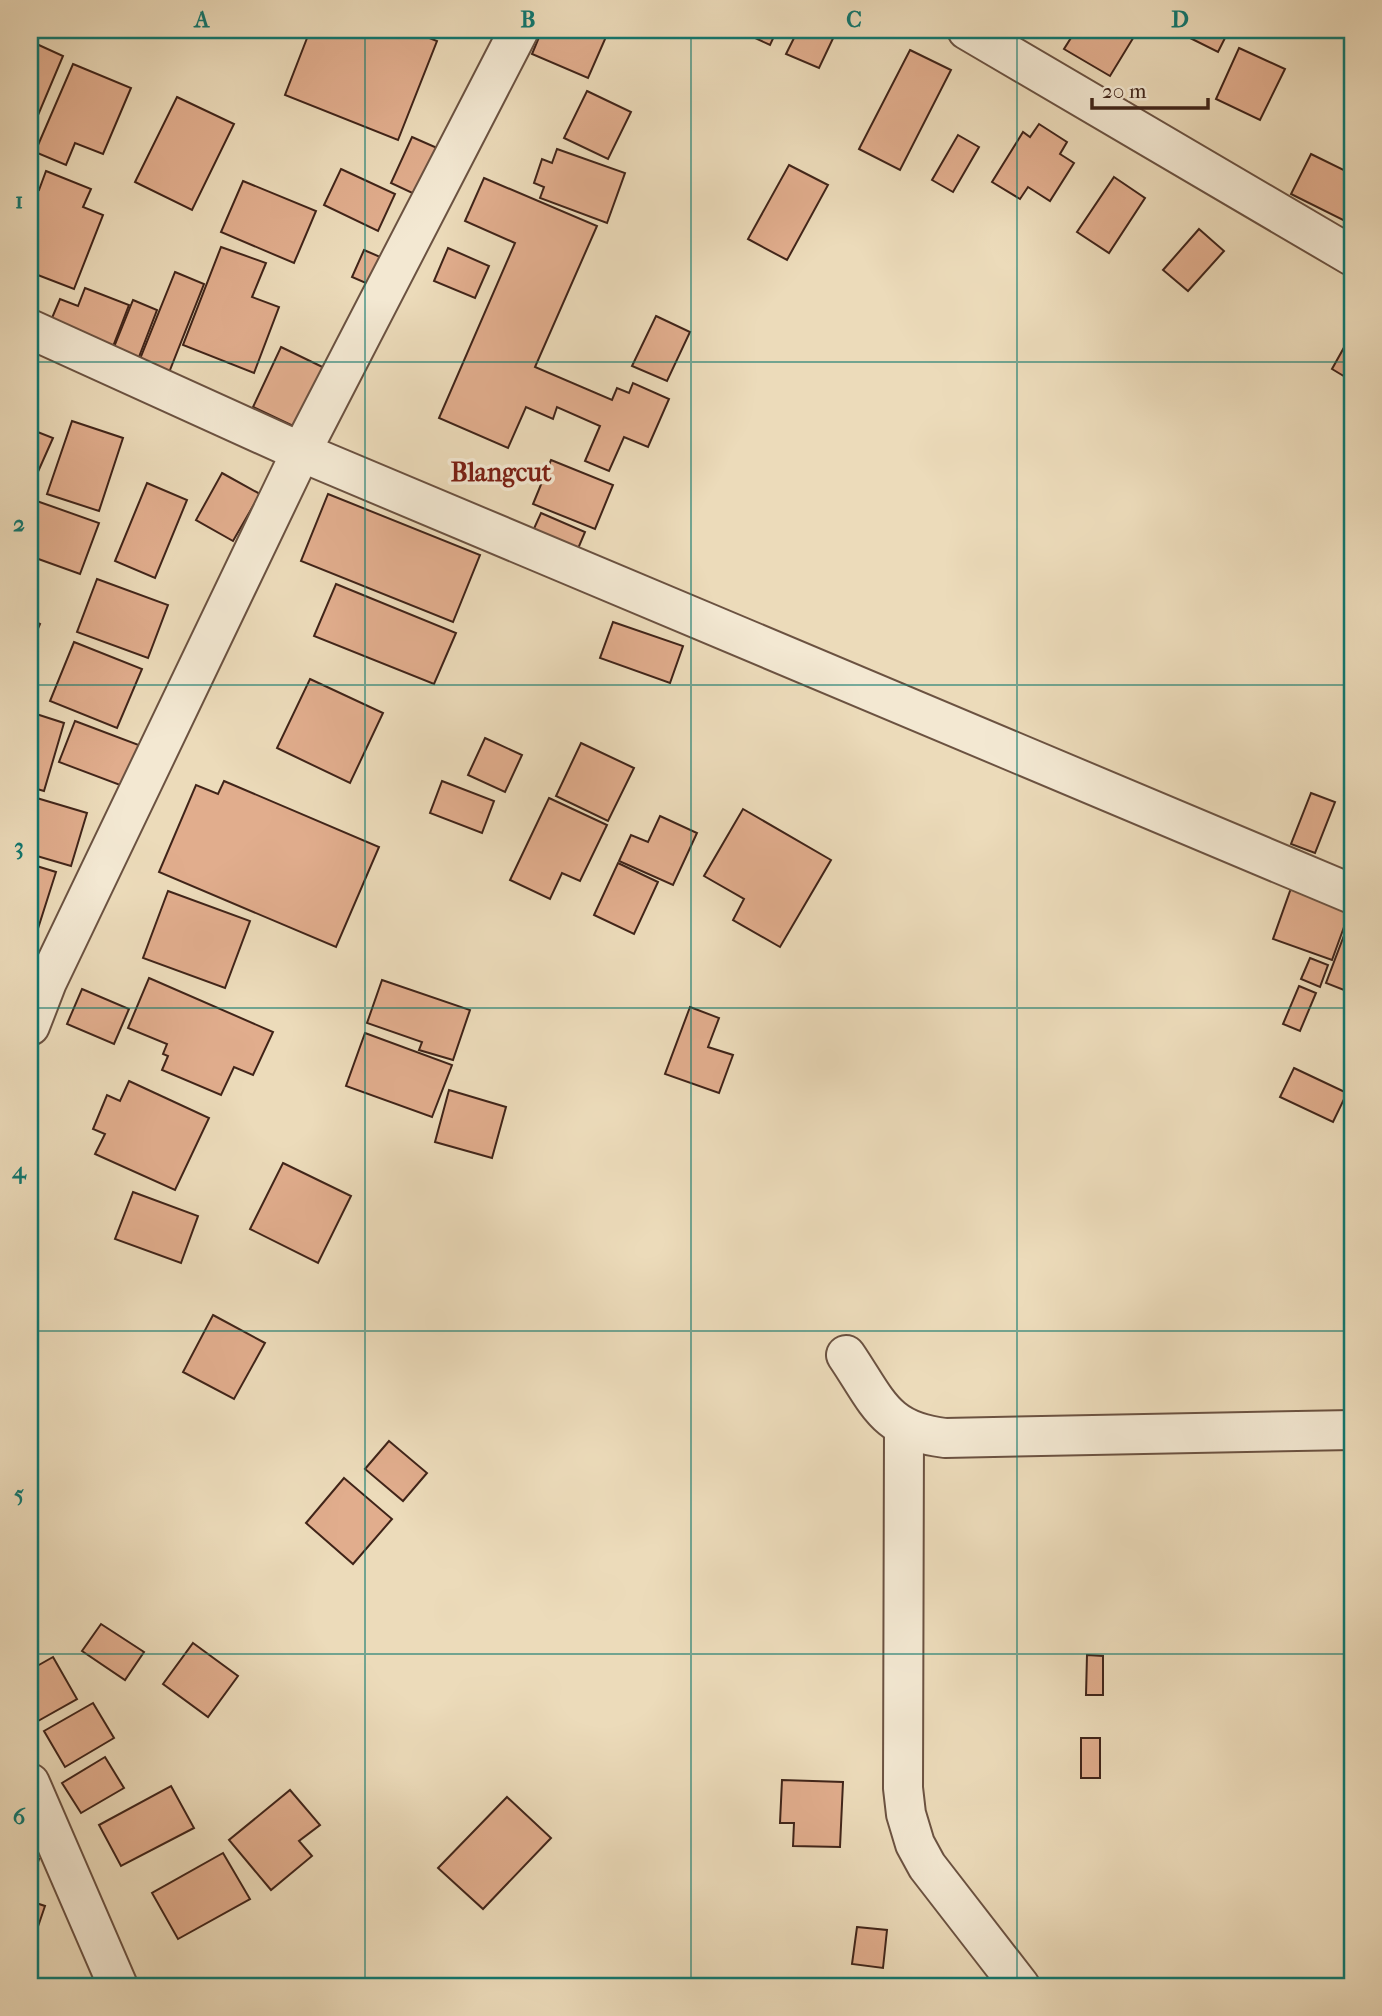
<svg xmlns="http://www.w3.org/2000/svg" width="1382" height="2016" viewBox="0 0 1382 2016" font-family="'IM FELL French Canon',serif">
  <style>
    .building { fill: #e1ad8d; stroke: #402419; stroke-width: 2 }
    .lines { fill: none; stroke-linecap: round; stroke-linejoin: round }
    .minor-casing { stroke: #6b5241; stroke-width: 42 }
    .tertiary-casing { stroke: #6b5241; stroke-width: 42 }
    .minor { stroke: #f3e8d2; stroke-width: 38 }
    .tertiary { stroke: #f3e8d2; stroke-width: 38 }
    .grid { fill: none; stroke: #0f766e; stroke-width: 2; stroke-opacity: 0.55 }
    .labels { text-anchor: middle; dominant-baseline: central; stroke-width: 7; stroke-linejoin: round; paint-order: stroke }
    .quarter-label { font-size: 26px; font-weight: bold; fill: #7a1f14; stroke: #f3e8d2 }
    .neatline { fill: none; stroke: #0f766e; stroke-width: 2.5 }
    .grid-label { font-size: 23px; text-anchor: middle; font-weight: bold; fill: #0f766e }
  </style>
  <rect width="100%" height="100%" fill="#ecdbba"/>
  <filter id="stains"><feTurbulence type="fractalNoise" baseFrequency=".00286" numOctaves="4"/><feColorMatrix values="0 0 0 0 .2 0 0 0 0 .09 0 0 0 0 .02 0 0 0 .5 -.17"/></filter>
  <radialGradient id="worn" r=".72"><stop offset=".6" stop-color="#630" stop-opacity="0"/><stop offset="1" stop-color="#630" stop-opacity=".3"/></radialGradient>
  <g class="building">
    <path d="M299,30h110l28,11 -39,99 -113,-45 24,-62z"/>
    <path d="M542,30h67l-21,48 -56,-24z"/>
    <path d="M738,30h39l-7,15z"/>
    <path d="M798,30h39l-18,38 -33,-14z"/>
    <path d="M1076,30h49l10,5 -25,41 -46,-27z"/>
    <path d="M1174,30h55l-11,22z"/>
    <path d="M30,41l33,15 -27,64 -6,-3z"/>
    <path d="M1239,48l46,21 -25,51 -44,-21z"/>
    <path d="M910,50l41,20 -51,100 -41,-21z"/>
    <path d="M73,64l58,24 -28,66 -28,-11 -9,22 -31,-13z"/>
    <path d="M587,91l44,21 -23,47 -44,-21z"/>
    <path d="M177,97l57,27 -42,86 -57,-28z"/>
    <path d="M1039,124l28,18 -7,12 14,9 -24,38 -22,-14 -8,12 -28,-17 31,-50 7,5z"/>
    <path d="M958,135l21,12 -26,45 -21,-12z"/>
    <path d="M412,137l32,14 -21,47 -32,-15z"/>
    <path d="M557,149l68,24 -18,50 -67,-25 4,-11 -10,-4 8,-24 10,4z"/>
    <path d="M1311,154l41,20v37l-5,11 -56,-28z"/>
    <path d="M789,165l39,20 -41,75 -39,-21z"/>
    <path d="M341,169l54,25 -17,37 -54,-26z"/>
    <path d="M46,171l45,18 -8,18 20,8 -29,74 -44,-17v-86l9,4z"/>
    <path d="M1114,177l31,21 -36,55 -32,-21z"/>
    <path d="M484,178l113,48 -62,141 77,33 5,-12 12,5 4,-10 36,16 -21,48 -24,-10 -15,34 -24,-10 15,-35 -43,-19 -4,12 -27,-12 -18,41 -69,-30 76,-175 -50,-22z"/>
    <path d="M243,181l73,30 -22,52 -73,-31z"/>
    <path d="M1199,229l25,22 -36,40 -25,-21z"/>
    <path d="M221,247l45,16 -14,34 27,10 -25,66 -71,-28z"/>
    <path d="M448,248l41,18 -14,32 -41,-17z"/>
    <path d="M364,250l30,13 -12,27 -30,-13z"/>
    <path d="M175,272l29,12 -36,91 -30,-11z"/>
    <path d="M85,288l44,17 -17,44 -63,-24 11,-26 18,7z"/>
    <path d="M133,300l24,10 -20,52 -25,-10z"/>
    <path d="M656,316l34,16 -23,49 -35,-15z"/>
    <path d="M1351,335l1,1v45l-20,-12z"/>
    <path d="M281,347l56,27 -29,59 -55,-26z"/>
    <path d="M72,421l51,17 -24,73 -52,-17z"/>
    <path d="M30,429l23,9 -20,45 -3,-2z"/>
    <path d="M551,460l62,25 -18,44 -62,-25z"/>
    <path d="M222,473l38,21 -27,47 -37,-21z"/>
    <path d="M147,483l40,17 -32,78 -40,-17z"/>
    <path d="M328,494l152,61 -27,67 -152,-61z"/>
    <path d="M31,499l68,24 -19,51 -50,-18z"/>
    <path d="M541,513l44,19 -13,31 -45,-19z"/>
    <path d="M97,579l71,26 -20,53 -71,-26z"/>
    <path d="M336,584l120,49 -22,51 -120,-48z"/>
    <path d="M30,619l10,5 -10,23z"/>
    <path d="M613,622l70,24 -13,37 -70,-25z"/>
    <path d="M74,642l68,27 -25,59 -67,-27z"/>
    <path d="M310,679l73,34 -33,70 -73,-35z"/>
    <path d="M30,712l34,11 -20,68 -14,-4z"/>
    <path d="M75,721l69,26 -16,41 -69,-26z"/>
    <path d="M485,738l37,17 -17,37 -37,-17z"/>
    <path d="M581,743l53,25 -26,53 -52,-25z"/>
    <path d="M224,781l155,66 -43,100 -177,-75 37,-87 22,9z"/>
    <path d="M442,781l52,20 -12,32 -52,-20z"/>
    <path d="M1311,793l24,9 -20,51 -24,-9z"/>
    <path d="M30,796l57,17 -16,53 -41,-12z"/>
    <path d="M549,798l58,27 -27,56 -18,-8 -12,26 -40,-19z"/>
    <path d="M743,809l88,51 -51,87 -47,-27 11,-21 -40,-23z"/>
    <path d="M660,816l37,17 -24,52 -54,-24 12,-26 17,7z"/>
    <path d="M618,863l40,19 -24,52 -40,-19z"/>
    <path d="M30,864l26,8 -22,69 -4,-1z"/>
    <path d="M1295,877l57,28 -20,55 -59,-21z"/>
    <path d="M168,891l82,30 -25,67 -82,-30z"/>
    <path d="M1351,917l1,67 -3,8 -23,-9z"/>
    <path d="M1310,958l18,7 -8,22 -19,-8z"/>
    <path d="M149,978l124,54 -20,43 -19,-8 -13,28 -59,-25 6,-14 -5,-2 4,-10 -39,-16z"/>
    <path d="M382,980l88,30 -17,50 -34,-10 3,-8 -55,-19z"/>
    <path d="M1299,986l17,7 -16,38 -17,-7z"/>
    <path d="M82,989l47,20 -15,35 -47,-20z"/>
    <path d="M690,1007l29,11 -11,29 25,8 -14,38 -54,-19z"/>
    <path d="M365,1033l87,32 -20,52 -86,-31z"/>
    <path d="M1294,1068l53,25 -14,29 -53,-25z"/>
    <path d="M129,1081l80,37 -34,72 -80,-36 10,-20 -12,-5 14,-34 13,6z"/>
    <path d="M449,1090l57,17 -14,51 -57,-16z"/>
    <path d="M283,1163l68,33 -33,67 -68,-34z"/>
    <path d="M133,1192l65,24 -17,47 -66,-24z"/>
    <path d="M213,1315l52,28 -31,56 -51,-27z"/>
    <path d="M389,1441l38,32 -24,28 -38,-32z"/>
    <path d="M344,1478l48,41 -39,45 -47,-41z"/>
    <path d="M101,1624l43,28 -19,28 -43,-29z"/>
    <path d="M193,1643l45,33 -30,41 -45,-33z"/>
    <path d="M1087,1655l16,1v39h-17z"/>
    <path d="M53,1657l24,42 -39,22 -8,-13v-38z"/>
    <path d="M93,1703l21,35 -49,29 -21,-36z"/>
    <rect x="1081" y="1738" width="19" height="40"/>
    <path d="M105,1757l19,31 -43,25 -19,-30z"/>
    <path d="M782,1780l61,2 -3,65 -47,-1 1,-23h-14z"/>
    <path d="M171,1786l23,42 -73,38 -22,-41z"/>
    <path d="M290,1790l30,35 -21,16 13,15 -41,34 -42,-50z"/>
    <path d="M507,1797l44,41 -68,71 -45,-41z"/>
    <path d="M223,1853l27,46 -72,40 -26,-46z"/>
    <path d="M30,1856l9,3 -9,29z"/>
    <path d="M30,1901l15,5 -15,44z"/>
    <path d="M857,1927l30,3 -4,38 -31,-4z"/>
  </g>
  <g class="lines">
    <defs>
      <g id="minor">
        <path d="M967,30l385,226"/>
        <path d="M30,329l271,123 1051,442"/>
        <path d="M846,1355c32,47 38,76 99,83l407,-8"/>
        <path d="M904,1430l-1,358 3,26 9,30 12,22 93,120"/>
      </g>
      <g id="tertiary">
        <path d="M30,1026l17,-44 254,-530 218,-422"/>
        <path d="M30,1783l88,203"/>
      </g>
    </defs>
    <use href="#minor" class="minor-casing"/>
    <use href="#tertiary" class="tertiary-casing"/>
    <use href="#minor" class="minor"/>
    <use href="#tertiary" class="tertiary"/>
  </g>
  <path class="grid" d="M365,30v1956M691,30v1956M1017,30v1956M30,362h1322M30,685h1322M30,1008h1322M30,1331h1322M30,1654h1322"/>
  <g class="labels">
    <g class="quarter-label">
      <text x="501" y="472">Blangcut</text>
    </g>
  </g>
  <rect width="1382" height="2016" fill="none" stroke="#ecdbba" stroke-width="77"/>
  <path d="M1092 98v10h116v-10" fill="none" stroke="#402419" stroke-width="3.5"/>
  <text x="1102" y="98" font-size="21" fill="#402419" stroke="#f3e8d2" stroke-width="5" paint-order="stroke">20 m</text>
  <rect x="38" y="38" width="1306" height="1940" class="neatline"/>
  <g class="grid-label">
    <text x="202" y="27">A</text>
    <text x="528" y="27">B</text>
    <text x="854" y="27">C</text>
    <text x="1180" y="27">D</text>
    <text x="19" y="208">1</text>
    <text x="19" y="531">2</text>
    <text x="19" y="854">3</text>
    <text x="19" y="1178">4</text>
    <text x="19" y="1501">5</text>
    <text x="19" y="1824">6</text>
  </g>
  <rect width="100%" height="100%" filter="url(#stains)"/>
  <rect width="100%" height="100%" fill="url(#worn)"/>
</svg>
